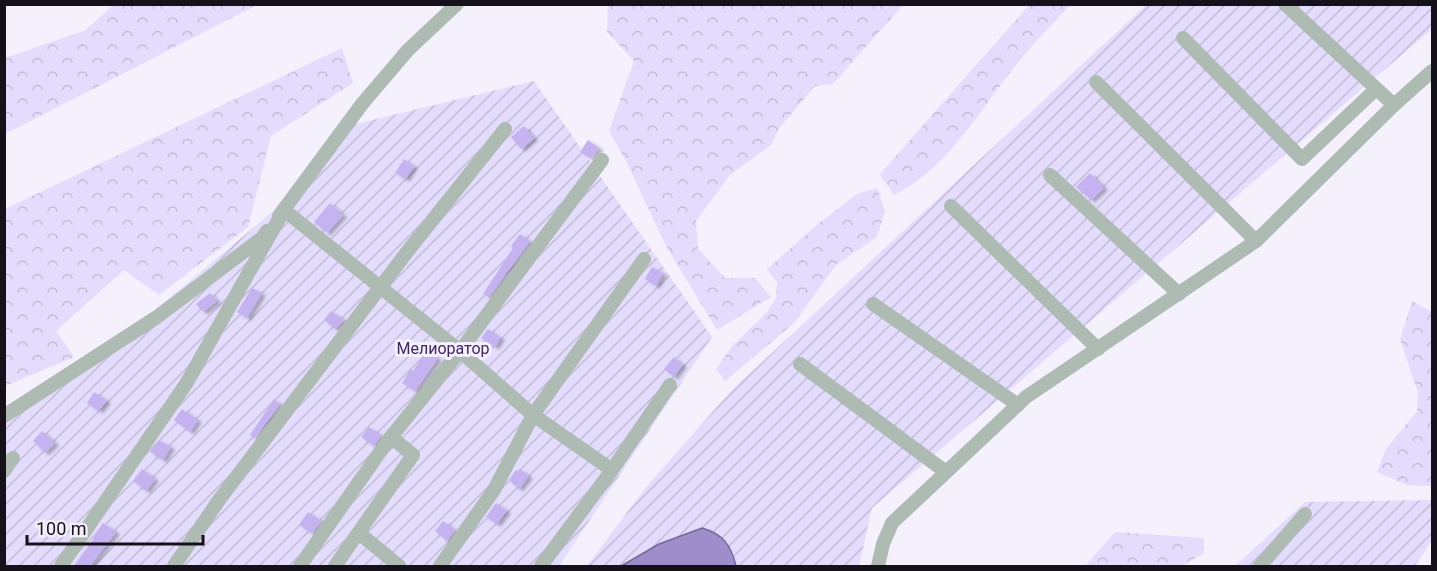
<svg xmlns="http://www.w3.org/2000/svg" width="1437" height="571" viewBox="0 0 1437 571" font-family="Roboto,sans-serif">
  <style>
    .forest { fill: url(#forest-crowns) }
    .garden { fill: url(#garden-furrows) }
    .water { fill: #9e8dca; stroke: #756896; stroke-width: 1.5 }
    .building { fill: #c4b2f1; filter: url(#shadow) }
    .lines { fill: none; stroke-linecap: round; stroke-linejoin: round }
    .minor { stroke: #adbbb2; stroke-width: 14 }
    .labels { text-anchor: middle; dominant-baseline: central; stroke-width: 6; stroke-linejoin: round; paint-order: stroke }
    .park-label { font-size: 16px; fill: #3f236b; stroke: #f4f1fd }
  </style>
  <defs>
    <pattern id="forest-crowns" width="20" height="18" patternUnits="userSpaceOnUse" patternTransform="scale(1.5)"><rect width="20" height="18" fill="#e4dcfc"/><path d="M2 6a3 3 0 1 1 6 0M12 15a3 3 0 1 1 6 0" fill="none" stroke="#c3bcd7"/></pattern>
    <pattern id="garden-furrows" width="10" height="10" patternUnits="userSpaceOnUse" patternTransform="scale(1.5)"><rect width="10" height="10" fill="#e4dcfc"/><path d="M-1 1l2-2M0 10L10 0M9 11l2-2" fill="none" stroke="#c3bcd7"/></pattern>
    <filter id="shadow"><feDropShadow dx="4" dy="2.5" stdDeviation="1.5" flood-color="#0004"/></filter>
  </defs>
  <rect width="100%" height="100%" fill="#f4f1fd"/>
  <g class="forest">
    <path d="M113,5h144l-252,129v-76l81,-28z"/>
    <path d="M608,5h295l-70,79 -18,2 -35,41 -9,18 -41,30 -34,46 2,28 27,29h30l16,19 -54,33 -52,-86 -40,-85 -16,-28 25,-70 -27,-29z"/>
    <path d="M1029,5h41c-16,18 -34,35 -49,54 -38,45 -72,110 -127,136l-14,-21z"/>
    <path d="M342,48l11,35 -82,53 -23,91 -89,68 -35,-25 -68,61 18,26 -69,29v-177z"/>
    <path d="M877,188l8,23 -8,26 -41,28 -42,58 -69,58 -9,-12 17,-24 34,-33 9,-14 1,-16 -10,-13 51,-45 39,-30z"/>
    <path d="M1412,301l20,11v174l-25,-1 -30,-13 9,-23 31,-38 1,-18 -18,-54z"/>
    <path d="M1115,532l89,6 -1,16 -22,12h-96z"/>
  </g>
  <g class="garden">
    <path d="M1146,5h286v24l-560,479 -13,58h-272l60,-80 84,-95z"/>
    <path d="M534,81l178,256 -153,229h-554v-152l143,-98 129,-108 62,-80z"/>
    <path d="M1432,500v40l-17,26h-180l70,-64z"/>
  </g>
  <path class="water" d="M702,528c21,6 29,17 34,38h-115l38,-22z"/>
  <g class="building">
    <path d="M524,126l10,12 -13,11 -10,-12z"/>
    <path d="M588,140l11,8 -8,11 -11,-7z"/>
    <path d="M404,159l10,7 -8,13 -11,-6z"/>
    <path d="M1090,173l14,15 -13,12 -15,-13z"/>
    <path d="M330,203l13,12 -16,18 -13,-11z"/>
    <path d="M520,234l10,7 -41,56 -6,-3 30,-46 -2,-2z"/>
    <path d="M652,267l11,6 -7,13 -11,-7z"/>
    <path d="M252,288l10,5 -15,25 -10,-6z"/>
    <path d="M210,293l7,8 -14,11 -7,-8z"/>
    <path d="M331,311l13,9 -9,9 -11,-9z"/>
    <path d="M488,329l13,9 -6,9 -14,-9z"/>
    <path d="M426,351l12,7 -23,33 -13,-8 9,-14 2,2z"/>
    <path d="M674,357l9,8 -9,12 -10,-8z"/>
    <path d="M94,392l13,9 -8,10 -12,-8z"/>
    <path d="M274,399l6,5 -25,34 -5,-3z"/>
    <path d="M182,409l16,11 -8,12 -16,-12z"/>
    <path d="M369,427l12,8 -7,11 -13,-9z"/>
    <path d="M42,431l13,12 -10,10 -12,-12z"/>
    <path d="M159,440l12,7 -8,13 -13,-8z"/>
    <path d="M142,469l13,10 -9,12 -13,-10z"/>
    <path d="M520,469l9,7 -10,13 -10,-9 7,-10 2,1z"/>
    <path d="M496,503l11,8 -10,13 -11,-7z"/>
    <path d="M308,512l13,9 -9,12 -13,-8z"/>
    <path d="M443,521l12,9 -8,11 -12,-10z"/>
    <path d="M103,523l13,9 -27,35h-16l21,-29 -1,-1z"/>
  </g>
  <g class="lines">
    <g class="minor">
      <path d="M1285,4l109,101"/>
      <path d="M1183,38l119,121 74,-70"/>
      <path d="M1096,82l160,159"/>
      <path d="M1050,175l129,119"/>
      <path d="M951,206l147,143"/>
      <path d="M279,216l83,-112 46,-54 49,-46"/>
      <path d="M873,304l145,101"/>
      <path d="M800,364l146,108"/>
      <path d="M4,416l153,-99 105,-79 5,-7"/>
      <path d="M4,471l9,-13"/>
      <path d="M359,533l40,33"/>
      <path d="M61,566l125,-182 98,-174 176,141 73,64 79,55"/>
      <path d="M174,566l45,-66 188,-248 98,-123"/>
      <path d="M300,566l87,-124 73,-91 142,-191"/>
      <path d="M335,566l78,-111 -22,-18"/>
      <path d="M440,566l54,-76 39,-75 111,-156"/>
      <path d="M541,566l71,-96 58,-85"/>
      <path d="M878,566l5,-22 9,-21 134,-126 230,-156 138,-136 38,-34"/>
      <path d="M1260,566l45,-52"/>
    </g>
  </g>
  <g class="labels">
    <g class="park-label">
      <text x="443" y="348">Мелиоратор</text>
    </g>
  </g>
  <rect width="1437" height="571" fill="none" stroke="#14111b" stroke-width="12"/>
  <path d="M27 535v9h176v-9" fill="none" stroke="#14111b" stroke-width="3"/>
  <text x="36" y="535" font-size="18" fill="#14111b" stroke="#f4f1fd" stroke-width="4.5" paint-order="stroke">100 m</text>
</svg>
